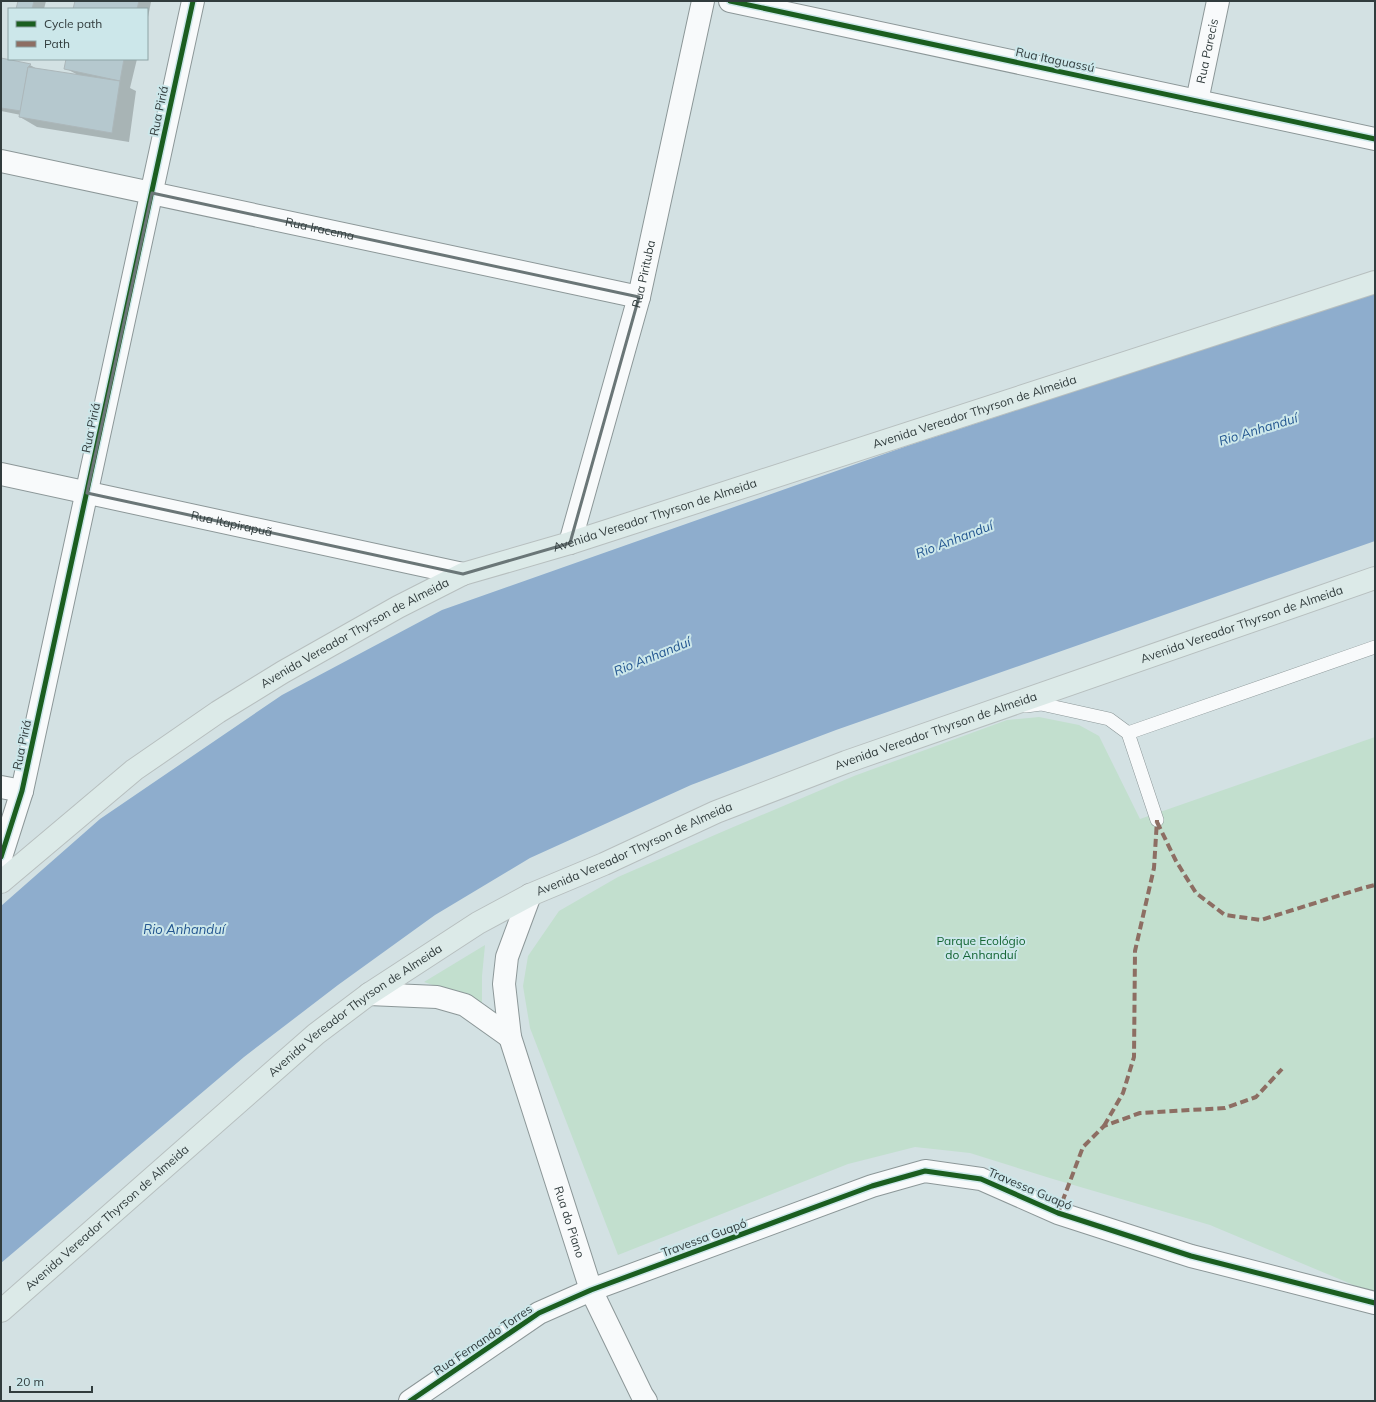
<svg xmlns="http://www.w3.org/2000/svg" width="1376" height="1402" viewBox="0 0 1376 1402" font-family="Mulish,sans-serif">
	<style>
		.green { fill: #c2dfce }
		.water { fill: #8eadcd }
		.shadow { fill: #0003 }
		.building { fill: #b5c8ce; stroke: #acb7ba }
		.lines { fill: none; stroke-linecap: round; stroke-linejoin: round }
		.service-casing { stroke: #8c9798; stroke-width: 14 }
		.minor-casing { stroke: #8c9798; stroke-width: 24 }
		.tertiary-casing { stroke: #8c9798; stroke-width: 24 }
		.primary-casing { stroke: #b7bfbf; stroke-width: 24 }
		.service { stroke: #f8fafb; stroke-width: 13 }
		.minor { stroke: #f8fafb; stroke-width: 22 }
		.tertiary { stroke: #f8fafb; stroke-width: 22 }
		.primary { stroke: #dceae8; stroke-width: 22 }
		.quiet { stroke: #8d6e63; stroke-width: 4; stroke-dasharray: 8 4; stroke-linecap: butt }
		.cycleway-casing { stroke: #cce7ea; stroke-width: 8 }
		.cycleway { stroke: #1b5e20; stroke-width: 5 }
		.marked { fill: none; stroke: #6a7677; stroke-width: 3; stroke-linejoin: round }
		.labels { text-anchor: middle; stroke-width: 4; stroke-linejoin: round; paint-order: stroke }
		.street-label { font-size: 12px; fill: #313c3d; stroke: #cce7ea }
		.park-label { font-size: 12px; fill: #146533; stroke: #cce7ea }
		.water-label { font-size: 13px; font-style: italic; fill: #235690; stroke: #cce7ea }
	</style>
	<rect width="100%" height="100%" fill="#d3e1e3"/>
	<g class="green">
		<polygon points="1039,717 1079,725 1099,736 1140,819 1375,737 1375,1294 1210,1225 1053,1179 970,1153 915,1147 848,1164 618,1255 530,1028 523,986 528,956 559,911 618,877 724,831 854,776 1007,720"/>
		<path d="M485,945L482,976V1006C463,996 444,988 424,982Z"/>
	</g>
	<polygon class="water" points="1375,293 1375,541 836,730 691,785 530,858 435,915 338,985 244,1057 1,1263 1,906 100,819 282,695 442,610 907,446"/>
	<g class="shadow">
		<polygon points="19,1 46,1 44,9 17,9"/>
		<polygon points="76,1 149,1 151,2 147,22 147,9 74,9"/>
		<polygon points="1,59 30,65 39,70 78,75 65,68 67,59 137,59 130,88 136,91 129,142 37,127 20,117 21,115 1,111"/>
	</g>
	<g class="building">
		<polygon points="18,1 34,1 32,9 16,9"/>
		<polygon points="75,1 139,1 137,9 73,9"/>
		<polygon points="1,58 31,64 28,67 21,111 1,108"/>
		<polygon points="66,59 124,59 120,81 64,69"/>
		<polygon points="28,67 120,81 112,133 19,117"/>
	</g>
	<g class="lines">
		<defs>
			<g id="service">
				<polyline points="1026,706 1041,704 1109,719 1128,733 1157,820"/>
				<polyline points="1128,733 1375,647"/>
			</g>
			<g id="minor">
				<polyline points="730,1 1375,139"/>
				<path id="s1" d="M1197,101L1218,1"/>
				<path id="s2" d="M1,161L639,297"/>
				<path id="s3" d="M1,474L463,574"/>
				<path id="s4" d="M570,543L639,297L703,1"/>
				<polyline points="1,787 22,791"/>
				<polyline points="1,857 22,791 193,1"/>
				<polyline points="410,1401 539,1313 591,1290 872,1186 925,1171 981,1179 1058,1213 1191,1256 1375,1303"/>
			</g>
			<g id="tertiary">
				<path id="s5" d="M530,895L507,957L504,984L510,1037L591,1290L642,1395L646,1401"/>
				<polyline points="369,994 437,997 465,1005 510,1037"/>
			</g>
			<g id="primary">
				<path id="s6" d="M1,882L134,770L218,712L283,672L398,607L463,574L570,543L1375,282"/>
				<path id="s7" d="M1,1311L316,1034L369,994L478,923L530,895L604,864L716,812L846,762L1375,578"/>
			</g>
		</defs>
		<use href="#service" class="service-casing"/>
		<use href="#minor" class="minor-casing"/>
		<use href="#tertiary" class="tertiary-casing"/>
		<use href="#primary" class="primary-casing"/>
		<use href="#service" class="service"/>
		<use href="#minor" class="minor"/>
		<use href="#tertiary" class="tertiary"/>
		<use href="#primary" class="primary"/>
		<g class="quiet">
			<polyline points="1157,822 1176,861 1196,893 1225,915 1261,920 1363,888 1375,885"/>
			<polyline points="1104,1126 1123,1093 1134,1057 1135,951 1154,868 1157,820"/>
			<polyline points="1058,1213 1083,1147 1104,1126 1140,1113 1225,1108 1256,1097 1282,1069"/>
		</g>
		<defs>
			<g id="cycleway">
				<polyline points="730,1 1375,139"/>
				<polyline points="1,857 22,791 193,1"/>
				<polyline points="410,1401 539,1313 591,1290 872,1186 925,1171 981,1179 1058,1213 1191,1256 1375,1303"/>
			</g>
		</defs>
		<use href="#cycleway" class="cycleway-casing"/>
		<use href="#cycleway" class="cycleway"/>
	</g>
	<path class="marked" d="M152,193L639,297L570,543L463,574L87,493Z"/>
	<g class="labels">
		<g class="street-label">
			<text dy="4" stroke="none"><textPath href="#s1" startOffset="51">Rua Parecis</textPath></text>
			<text transform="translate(1055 60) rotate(12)" y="4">Rua Itaguassú</text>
			<text transform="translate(159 111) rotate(-78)" y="4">Rua Piriá</text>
			<text dy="4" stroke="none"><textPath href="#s2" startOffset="326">Rua Iracema</textPath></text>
			<text dy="4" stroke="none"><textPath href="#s4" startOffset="279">Rua Pirituba</textPath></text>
			<text dy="4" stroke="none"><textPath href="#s6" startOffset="1094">Avenida Vereador Thyrson de Almeida</textPath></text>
			<text transform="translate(91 428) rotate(-78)" y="4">Rua Piriá</text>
			<text dy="4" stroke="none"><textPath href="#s6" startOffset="758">Avenida Vereador Thyrson de Almeida</textPath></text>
			<text dy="4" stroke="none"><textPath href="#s3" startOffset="236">Rua Itapirapuã</textPath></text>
			<text dy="4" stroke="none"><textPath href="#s7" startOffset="1437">Avenida Vereador Thyrson de Almeida</textPath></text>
			<text dy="4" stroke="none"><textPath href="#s6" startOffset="434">Avenida Vereador Thyrson de Almeida</textPath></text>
			<text dy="4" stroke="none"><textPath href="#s7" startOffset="1113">Avenida Vereador Thyrson de Almeida</textPath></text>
			<text transform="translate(22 745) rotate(-78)" y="4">Rua Piriá</text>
			<text dy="4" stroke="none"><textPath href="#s7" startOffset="789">Avenida Vereador Thyrson de Almeida</textPath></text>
			<text dy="4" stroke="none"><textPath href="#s7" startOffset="465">Avenida Vereador Thyrson de Almeida</textPath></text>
			<text transform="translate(1030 1189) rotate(23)" y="4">Travessa Guapó</text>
			<text dy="4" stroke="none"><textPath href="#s7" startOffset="141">Avenida Vereador Thyrson de Almeida</textPath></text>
			<text dy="4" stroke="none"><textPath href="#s5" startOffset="341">Rua do Piano</textPath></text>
			<text transform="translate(704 1238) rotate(-20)" y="4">Travessa Guapó</text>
			<text transform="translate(483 1340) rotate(-34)" y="4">Rua Fernando Torres</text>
		</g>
		<g class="park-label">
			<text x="981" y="945">Parque Ecológio<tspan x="981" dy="14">do Anhanduí</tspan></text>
		</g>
		<g class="water-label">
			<text transform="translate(1258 429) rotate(-17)" y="5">Rio Anhanduí</text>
			<text transform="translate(954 539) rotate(-21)" y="5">Rio Anhanduí</text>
			<text transform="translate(652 656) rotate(-22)" y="5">Rio Anhanduí</text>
			<text x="184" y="934">Rio Anhanduí</text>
		</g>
	</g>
	<rect width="1376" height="1402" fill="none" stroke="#313c3d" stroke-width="4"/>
	<rect x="8" y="8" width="140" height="52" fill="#cce7ea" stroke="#8ea3a5"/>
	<rect x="16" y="21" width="20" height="6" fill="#1b5e20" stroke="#8ea3a5"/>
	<text x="44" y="28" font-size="12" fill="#313c3d">Cycle path</text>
	<rect x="16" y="41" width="20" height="6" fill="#8d6e63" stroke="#8ea3a5"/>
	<text x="44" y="48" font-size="12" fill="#313c3d">Path</text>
	<path d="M10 1386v6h82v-6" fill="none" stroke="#313c3d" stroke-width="2"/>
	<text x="16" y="1386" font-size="12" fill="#313c3d" stroke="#cce7ea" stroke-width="3" paint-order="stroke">20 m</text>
</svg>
